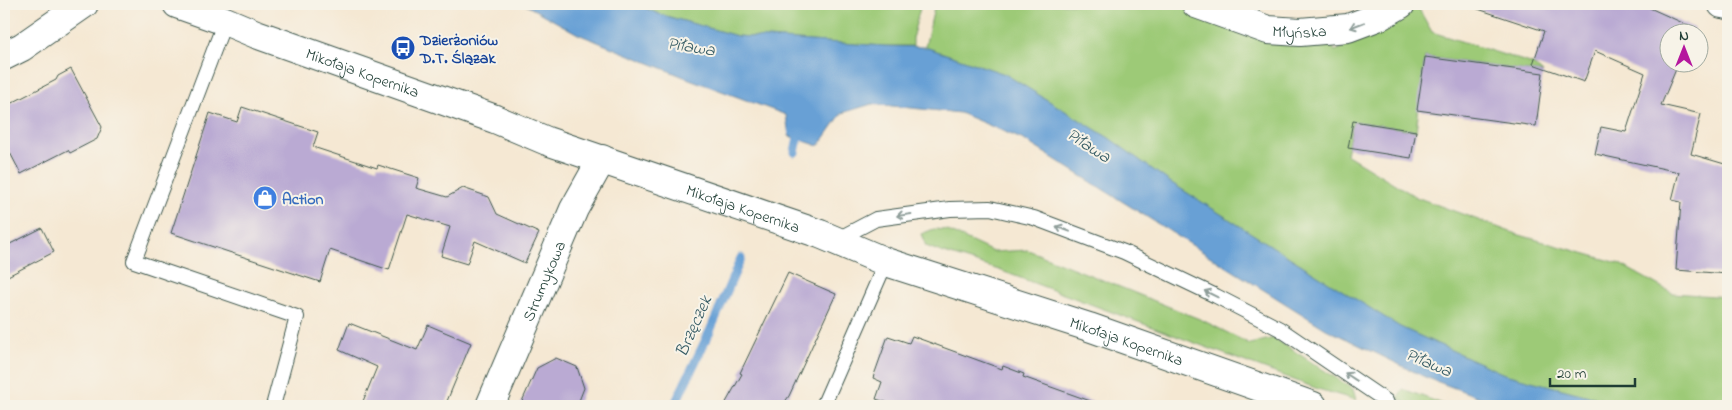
<svg xmlns="http://www.w3.org/2000/svg" width="1732" height="410" viewBox="0 0 1732 410" font-family="'Indie Flower',sans-serif">
	<style>
		.green { fill: #9dca77; stroke: #5e8456 }
		.water { fill: #67a0d5; stroke: #436e84 }
		.lines { fill: none; stroke-linecap: round; stroke-linejoin: round }
		.stream { stroke: #67a0d5; stroke-width: 9 }
		.building { fill: #baaad3 }
		.service-casing { stroke: #3f574c; stroke-width: 16 }
		.minor-casing { stroke: #3f574c; stroke-width: 30 }
		.service { stroke: #fff; stroke-width: 14 }
		.minor { stroke: #fff; stroke-width: 28 }
		.oneway { stroke: #8f9e9a }
		.labels { text-anchor: middle; stroke-width: 4; stroke-linejoin: round; paint-order: stroke }
		.street-label { font-size: 16px; fill: #1f3d34; stroke: #f7f3e8 }
		.transit-label { font-size: 16px; font-weight: bold; fill: #164399; stroke: #f7f3e8; text-anchor: start }
		.shop-label { font-size: 16px; font-weight: bold; fill: #366cbe; stroke: #f7f3e8; text-anchor: start }
		.water-label { font-size: 18px; font-style: italic; fill: #355b64; stroke: #f7f3e8 }
	</style>
	<rect width="100%" height="100%" fill="#f7f3e8"/>
	<filter id="ink" filterUnits="userSpaceOnUse"><feTurbulence type="fractalNoise" baseFrequency=".02" numOctaves="2"/><feDisplacementMap in="SourceGraphic" scale="10" xChannelSelector="R" yChannelSelector="G"/><feConvolveMatrix kernelMatrix="1 2 1 2 8 2 1 2 1" color-interpolation-filters="sRGB"/></filter>
	<filter id="wash" filterUnits="userSpaceOnUse"><feTurbulence type="fractalNoise" baseFrequency=".0096" numOctaves="4" result="noise"/><feDisplacementMap in="SourceGraphic" scale="20" xChannelSelector="R" yChannelSelector="G"/><feGaussianBlur stdDeviation="1.12" result="paint"/><feColorMatrix in="noise" values="0 0 0 0 0 0 0 0 0 0 0 0 0 0 0 0 0 1.4 0 .05"/><feComposite in="paint" operator="in"/></filter>
	<g filter="url(#wash)">
		<rect width="100%" height="100%" fill="#f5e8d3"/>
		<g class="green">
			<polygon points="636,4 921,4 913,35 913,46 885,46 737,36 659,14"/>
			<polygon points="935,4 1181,4 1208,18 1328,40 1335,51 1405,19 1408,5 1416,4 1432,32 1533,64 1543,73 1425,57 1416,131 1353,121 1346,154 1416,197 1516,234 1618,263 1672,293 1728,297 1728,406 1627,406 1504,374 1400,327 1170,182 1109,138 1005,74 925,47"/>
			<polygon points="934,229 946,230 993,252 1028,250 1202,320 1250,344 1274,338 1353,389 1356,400 1318,389 999,270 941,252 926,246 921,234"/>
			<polygon points="1403,389 1448,406 1411,406 1398,399"/>
		</g>
		<polygon class="water" points="524,4 636,4 659,14 737,36 885,46 925,47 1005,74 1109,138 1170,182 1400,327 1504,374 1627,406 1503,406 1425,377 1326,329 1024,140 960,113 872,104 842,113 819,146 789,136 786,115 684,77 578,34"/>
		<g class="lines">
			<g class="stream">
				<polyline points="795,152 800,128"/>
				<polyline points="674,406 710,331 741,258"/>
			</g>
		</g>
		<g id="blocks">
			<g class="building">
				<polygon points="1476,4 1641,4 1694,28 1692,32 1670,32 1670,62 1679,62 1661,105 1701,114 1691,154 1728,165 1728,274 1676,270 1681,202 1672,200 1679,172 1595,154 1601,127 1626,132 1645,73 1595,51 1584,82 1533,64 1544,31 1475,8"/>
				<polygon points="1425,57 1543,73 1536,126 1417,110"/>
				<polygon points="71,69 102,127 97,139 70,153 68,150 21,174 4,141 4,107 56,80 58,76"/>
				<polygon points="242,107 318,132 313,147 377,168 378,165 419,178 416,188 447,197 463,188 489,197 497,214 539,233 525,263 475,241 467,264 441,256 450,227 407,214 389,270 330,250 320,282 171,233 210,113 237,122"/>
				<polygon points="1353,121 1416,131 1411,158 1348,148"/>
				<polygon points="42,228 54,252 4,278 4,247"/>
				<polygon points="788,273 836,294 789,396 782,406 724,406 742,374 740,373"/>
				<polygon points="349,323 417,350 428,325 471,343 445,406 361,406 377,367 339,350"/>
				<polygon points="888,336 909,343 912,336 1002,369 1003,366 1024,374 1023,377 1096,403 1096,406 898,406 876,399 882,382 873,378"/>
				<polygon points="556,358 577,367 584,388 577,406 520,406 537,368"/>
			</g>
		</g>
	</g>
	<g filter="url(#ink)">
		<use href="#blocks" fill-opacity="0" stroke="#3f574c" stroke-width="1"/>
		<g class="lines">
			<defs>
				<g id="service">
					<polyline points="225,21 134,261 297,317 273,406"/>
					<polyline points="836,240 876,219 950,209 990,208 1034,218 1124,252 1216,296 1280,329 1386,401 1388,406"/>
					<polyline points="823,406 886,262"/>
				</g>
				<g id="minor">
					<path id="s1" d="M177,4L225,21L256,34L495,119L547,141L820,234L886,262L1089,327L1313,406"/>
					<path id="s2" d="M1196,4L1268,30L1300,32L1348,28L1380,16L1401,4"/>
					<polyline points="1722,4 1728,5"/>
					<polyline points="4,56 22,47 84,4"/>
					<path id="s3" d="M490,406L574,209L602,159"/>
				</g>
			</defs>
			<use href="#service" class="service-casing"/>
			<use href="#minor" class="minor-casing"/>
			<use href="#service" class="service"/>
			<use href="#minor" class="minor"/>
		</g>
		<defs><path id="oneway-shaft" d="M-6 0H5M1.5-3L5.5 0L1.5 3" fill="none" stroke-width="1.6" stroke-linecap="round" stroke-linejoin="round" transform="scale(1.25)"/></defs>
		<g class="oneway">
			<use href="#oneway-shaft" transform="translate(1357 25) rotate(159)"/>
			<use href="#oneway-shaft" transform="translate(904 215) rotate(172)"/>
			<use href="#oneway-shaft" transform="translate(1063 229) rotate(-159)"/>
			<use href="#oneway-shaft" transform="translate(1211 294) rotate(-154)"/>
			<use href="#oneway-shaft" transform="translate(1351 377) rotate(-146)"/>
		</g>
	</g>
	<defs>
		<symbol id="bus-disc" viewBox="-11 -11 22 22"><circle r="9.5" fill="#1a4fb4" stroke="#f7f3e8"/><path d="M-5-6H5V4H4V6H2V4H-2V6H-4V4H-5ZM-3.5-4V0h7V-4ZM-3.5 1.2v1.5H-2V1.2ZM2 1.2v1.5H3.5V1.2Z" fill="#fff"/></symbol>
		<symbol id="shop-disc" viewBox="-11 -11 22 22"><circle r="9.5" fill="#3f7fe0" stroke="#f7f3e8"/><path d="M-5-2.5h2.3a2.7 3.5 0 0 1 5.4 0H5L5.5 6h-11ZM-1.5-2.5h3a1.5 2.3 0 0 0-3 0Z" fill="#fff"/></symbol>
	</defs>
	<g fill-rule="evenodd">
		<use href="#bus-disc" x="389" y="34" width="28" height="28"/>
		<use href="#shop-disc" x="251" y="184" width="28" height="28"/>
	</g>
	<g class="labels">
		<g class="street-label">
			<text dy="6" stroke="none"><textPath href="#s2" startOffset="108">Młyńska</textPath></text>
			<text dy="6" stroke="none"><textPath href="#s1" startOffset="198">Mikołaja Kopernika</textPath></text>
			<text dy="6" stroke="none"><textPath href="#s1" startOffset="602">Mikołaja Kopernika</textPath></text>
			<text dy="6" stroke="none"><textPath href="#s3" startOffset="136">Strumykowa</textPath></text>
			<text dy="6" stroke="none"><textPath href="#s1" startOffset="1008">Mikołaja Kopernika</textPath></text>
		</g>
		<g class="transit-label">
			<text x="420" y="45">Dzierżoniów<tspan x="420" dy="18">D.T. Ślązak</tspan></text>
		</g>
		<g class="shop-label">
			<text x="282" y="204">Action</text>
		</g>
		<g class="water-label">
			<text transform="translate(691 46) rotate(9)" y="6">Piława</text>
			<text transform="translate(1089 145) rotate(33)" y="6">Piława</text>
			<text transform="translate(693 326) rotate(-66)" y="6">Brzęczek</text>
			<text transform="translate(1429 362) rotate(23)" y="6">Piława</text>
		</g>
	</g>
	<rect width="1732" height="410" fill="none" stroke="#f7f3e8" stroke-width="20"/>
	<g transform="translate(1684 48)"><circle r="24" fill="#f7f3e8" stroke="#a1aaa0"/>
	<path d="M0-4L9 19L0 12L-9 19Z" fill="#b5179e"/>
	<text y="-8" font-size="14" font-weight="bold" text-anchor="middle" fill="#1f3d34">N</text>
	</g>
	<path d="M1550 378v8h85v-8" fill="none" stroke="#1f3d34" stroke-width="2.5"/>
	<text x="1557" y="378" font-size="15" fill="#1f3d34" stroke="#f7f3e8" stroke-width="4" paint-order="stroke">20 m</text>
</svg>
